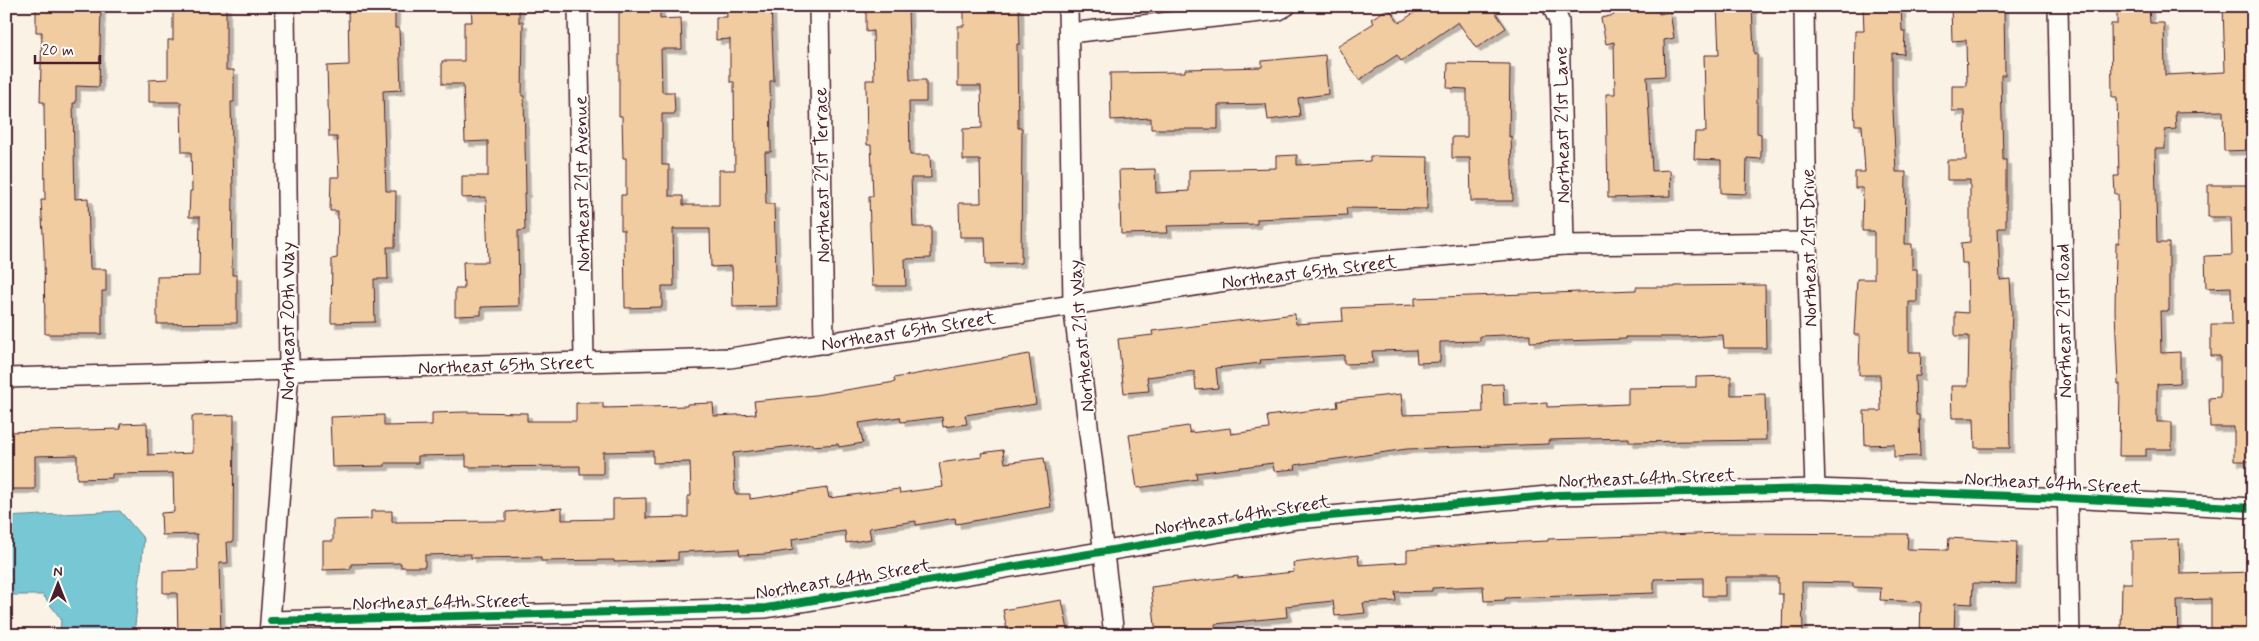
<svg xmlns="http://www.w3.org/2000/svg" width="2259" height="641" viewBox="0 0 2259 641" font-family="Mynerve,sans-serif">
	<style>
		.water { fill: #78c7d5; stroke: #668491 }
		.building { fill: #f1cca1; stroke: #4a1f2b; filter: url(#shadow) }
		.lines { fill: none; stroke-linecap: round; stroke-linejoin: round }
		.street-casing { stroke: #4a1f2b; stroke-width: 22 }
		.street { stroke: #fdfcf7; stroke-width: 19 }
		.cycleway-casing { stroke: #fdfcf7; stroke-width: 11 }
		.cycleway { stroke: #00873e; stroke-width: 8 }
		.labels { text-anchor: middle; stroke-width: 4; stroke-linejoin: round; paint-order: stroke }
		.street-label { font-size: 19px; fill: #4a1f2b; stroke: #fdfcf7 }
	</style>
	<defs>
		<filter id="shadow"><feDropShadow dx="4.5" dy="4.5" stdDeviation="0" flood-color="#0004"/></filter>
	</defs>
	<rect width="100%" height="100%" fill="#fbf2e6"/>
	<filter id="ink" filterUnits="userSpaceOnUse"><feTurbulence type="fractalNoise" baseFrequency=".02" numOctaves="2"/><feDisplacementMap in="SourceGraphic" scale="10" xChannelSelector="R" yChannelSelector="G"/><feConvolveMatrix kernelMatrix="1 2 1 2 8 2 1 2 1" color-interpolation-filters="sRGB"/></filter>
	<g filter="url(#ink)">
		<polygon class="water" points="120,511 144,539 134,635 60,635 61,619 43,595 6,595 6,517"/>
		<g class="building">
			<polygon points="36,6 101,6 99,87 76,86 76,103 73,103 75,199 88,198 90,269 106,269 106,291 102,291 102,334 45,334 44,251 41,200 45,200 44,102 40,102 42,32 36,32"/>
			<polygon points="173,6 226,6 226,70 234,70 234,102 231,102 233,191 232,275 237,275 237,323 157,324 157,277 199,276 200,217 189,217 190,191 192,191 191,152 182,152 181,102 149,102 149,80 168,79 168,40 173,40"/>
			<polygon points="348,6 395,6 395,28 399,28 401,90 383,91 386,191 396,191 395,247 387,247 388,279 374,279 375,322 331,323 332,259 337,258 338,211 330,211 331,177 339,177 337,137 329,137 327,66 349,65"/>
			<polygon points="471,6 519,6 519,22 523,22 522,96 524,96 526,193 524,193 525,230 518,231 519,306 481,307 481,315 455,316 455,289 464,289 463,262 488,262 486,197 462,198 462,176 488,176 488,141 465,142 463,84 442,84 442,61 464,61 464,22 472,22"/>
			<polygon points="619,6 660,6 660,19 681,18 682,49 661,49 662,92 674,92 675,114 662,114 662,165 669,165 669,196 683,196 683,205 719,205 719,170 735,170 734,82 730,82 730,39 716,40 716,17 727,17 726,6 771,6 774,81 770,81 771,152 765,152 766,204 774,204 777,306 733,307 732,266 711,267 710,229 673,229 674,286 662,286 662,307 625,308 624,230 621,230 621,195 626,195 626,158 623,158 622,116 619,116"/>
			<polygon points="964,6 1019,6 1020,44 1017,44 1018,128 1022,128 1021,263 986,264 985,237 960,237 959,203 981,203 980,160 963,160 963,129 982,128 981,86 958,86 958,26 964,26"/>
			<polygon points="1424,6 1491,6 1506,28 1476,48 1458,22 1401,61 1397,55 1359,80 1337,46 1374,23 1371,19 1389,8 1399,23"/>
			<polygon points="1613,6 1657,6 1659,14 1670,12 1674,38 1664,40 1665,76 1647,77 1652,171 1670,170 1671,196 1608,198 1606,94 1615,94 1614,42 1606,44 1601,18 1614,15"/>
			<polygon points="1717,6 1752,6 1754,54 1757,54 1757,133 1761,134 1761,159 1747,158 1746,194 1721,193 1721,160 1694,159 1695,132 1706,132 1704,55 1719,55"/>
			<polygon points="1863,6 1901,6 1902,31 1905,31 1904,54 1892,53 1892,90 1896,172 1906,172 1905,244 1912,244 1912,269 1917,269 1917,302 1909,302 1909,352 1921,352 1920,376 1915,376 1916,415 1919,415 1920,456 1894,457 1894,444 1865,445 1864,411 1881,411 1880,375 1859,375 1860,335 1854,335 1857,279 1874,279 1874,231 1862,231 1863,188 1855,188 1855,172 1865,172 1862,125 1855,125 1854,101 1855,31 1864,31"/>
			<polygon points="1951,6 2004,6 2005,75 2001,75 2003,160 2006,160 2006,228 1998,228 2000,280 2010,279 2012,314 2009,378 2010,448 1975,448 1974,418 1952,418 1951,386 1968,386 1969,336 1955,336 1955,312 1968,313 1967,263 1962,263 1961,243 1970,242 1970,180 1947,180 1947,160 1966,160 1965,111 1952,111 1952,86 1967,86 1966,40 1952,41"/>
			<polygon points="2117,6 2149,6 2150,23 2164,23 2165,75 2225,72 2223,6 2253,6 2253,150 2224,151 2223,111 2175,112 2176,129 2165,130 2165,149 2155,149 2157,243 2169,243 2169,311 2160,311 2161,353 2180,352 2180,383 2157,384 2157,422 2172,422 2172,449 2146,449 2146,456 2119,456 2120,384 2118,384 2115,311 2116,243 2119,243 2118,194 2115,194 2114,176 2119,176 2117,97 2112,97 2111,24 2117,24"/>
			<polygon points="908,8 910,80 926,80 926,102 909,102 910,155 930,155 931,178 911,178 913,227 931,227 931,258 905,259 906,286 872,286 869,196 873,196 871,145 867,145 866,80 874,80 873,31 866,32 866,9"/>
			<polygon points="1325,55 1328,94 1298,98 1300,116 1268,120 1266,104 1218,105 1218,129 1151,129 1151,118 1111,120 1110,73 1185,72 1185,69 1262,67 1262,61"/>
			<polygon points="1448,63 1510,64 1509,137 1511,136 1513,201 1471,201 1470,158 1452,158 1452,137 1467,137 1467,89 1447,88"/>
			<polygon points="1297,155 1297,165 1370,161 1370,156 1428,157 1427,209 1346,208 1347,215 1257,219 1257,224 1167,226 1168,233 1121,234 1119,170 1155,169 1156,193 1189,191 1189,170 1276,168 1276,156"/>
			<polygon points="2208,185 2253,185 2253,461 2234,461 2234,427 2210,427 2209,398 2220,397 2220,356 2211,356 2211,324 2232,324 2231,287 2206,288 2205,256 2232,255 2231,217 2208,217"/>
			<polygon points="1765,285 1766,348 1724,348 1723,335 1686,337 1626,337 1626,339 1530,342 1530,334 1480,336 1480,341 1440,342 1440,362 1417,363 1416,350 1372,351 1373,363 1344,364 1344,355 1260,360 1261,363 1216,368 1218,388 1196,390 1194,371 1147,377 1149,391 1124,393 1118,339 1153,335 1152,331 1295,314 1296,324 1343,321 1342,308 1415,305 1415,298 1636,290 1636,287 1675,287 1675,286"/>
			<polygon points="1029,354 1036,404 965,415 967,424 943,427 942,417 901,422 900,417 859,423 863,443 839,447 838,444 812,446 812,444 733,453 735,494 750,494 750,499 827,488 829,498 899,489 900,493 943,487 939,463 982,457 981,453 1003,450 1005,463 1044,458 1051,507 956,524 955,518 916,525 916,521 869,528 871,539 846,543 845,531 792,539 793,550 766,554 740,555 739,549 678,552 678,560 614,562 614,560 541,561 541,557 471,558 471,554 425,555 425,567 401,567 401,563 351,564 351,569 323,570 323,541 333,541 333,520 371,519 371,511 392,511 392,522 506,521 506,512 562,508 562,520 613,519 613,499 646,498 646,518 688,517 688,496 691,496 690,462 653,463 653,451 603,452 603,474 580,474 580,466 466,467 466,455 418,456 418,463 385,463 385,466 332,467 330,417 384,415 384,426 432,425 432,413 465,412 527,413 527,421 576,421 576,403 603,403 603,408 687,406 687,404 713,403 714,416 756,414 754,401 815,395 895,382 894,378"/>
			<polygon points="1731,376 1731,395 1765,394 1766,440 1629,442 1629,438 1549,440 1549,444 1407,449 1295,465 1296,469 1274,471 1273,463 1196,473 1197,479 1137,488 1129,435 1188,426 1190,433 1230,428 1231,434 1269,429 1267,416 1338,407 1337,401 1401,394 1403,415 1483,412 1482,385 1503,384 1504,405 1547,403 1547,407 1628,404 1628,388 1696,387 1696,377"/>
			<polygon points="234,415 233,542 227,542 228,563 219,563 221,634 178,635 177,593 163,593 163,571 198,570 197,534 162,535 161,513 174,512 173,473 112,474 112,478 77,479 77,455 35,456 35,489 6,489 6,432 121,429 120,424 147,423 148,455 192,453 192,416"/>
			<polygon points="1724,533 1908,534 1907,549 1948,550 1949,538 2017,542 2016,584 1973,583 1972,604 1955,603 1954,635 1920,635 1921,602 1880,600 1881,588 1853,587 1853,583 1802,582 1803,635 1782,635 1783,594 1778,594 1778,577 1725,577 1725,596 1703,596 1703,578 1654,579 1654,593 1505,598 1505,600 1484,601 1483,586 1432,588 1432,591 1395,592 1396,601 1363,603 1365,613 1335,616 1333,601 1286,606 1287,617 1215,624 1216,632 1156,635 1151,587 1238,576 1238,578 1294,572 1293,563 1358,555 1359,565 1407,562 1407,550 1481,544 1548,541 1548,539"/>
			<polygon points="2179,539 2180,574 2253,572 2253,635 2211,635 2211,599 2177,600 2178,635 2132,635 2132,631 2121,632 2122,583 2132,583 2132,541"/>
			<polygon points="1062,600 1069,635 1008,635 1003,610"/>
		</g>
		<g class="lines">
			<defs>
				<g id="street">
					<polyline points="578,6 584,361"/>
					<polyline points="819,6 824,344"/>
					<polyline points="1068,6 1073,304 1114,635"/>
					<polyline points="1552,6 1559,21 1564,245"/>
					<polyline points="1804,6 1807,242 1815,489"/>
					<polyline points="2058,6 2070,635"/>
					<polyline points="1069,33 1279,10 1286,6"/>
					<polyline points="6,378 730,358 1316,267 1564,245 1807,242"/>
					<polyline points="271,621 766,608 1297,519 1558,495 1815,489 2066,498 2253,508"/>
					<polyline points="269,635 289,371 285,6"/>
				</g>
			</defs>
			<use href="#street" class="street-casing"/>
			<use href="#street" class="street"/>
			<defs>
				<polyline id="cycleway" points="271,621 766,608 1297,519 1558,495 1815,489 2066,498 2253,508"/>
			</defs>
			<use href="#cycleway" class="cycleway-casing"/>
			<use href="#cycleway" class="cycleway"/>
		</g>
	</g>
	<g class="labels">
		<g class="street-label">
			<text transform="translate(1561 125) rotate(-91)" y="7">Northeast 21st Lane</text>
			<text transform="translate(821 175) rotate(-91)" y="7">Northeast 21st Terrace</text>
			<text transform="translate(581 184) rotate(-91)" y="7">Northeast 21st Avenue</text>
			<text transform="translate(1808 248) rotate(-91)" y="7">Northeast 21st Drive</text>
			<text transform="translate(1309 271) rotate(-7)" y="7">Northeast 65th Street</text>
			<text transform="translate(287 321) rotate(-90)" y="7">Northeast 20th Way</text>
			<text transform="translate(2063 321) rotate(-91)" y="7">Northeast 21st Road</text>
			<text transform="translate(908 330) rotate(-9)" y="7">Northeast 65th Street</text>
			<text transform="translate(1080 336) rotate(-95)" y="7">Northeast 21st Way</text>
			<text transform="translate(506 364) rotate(-2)" y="7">Northeast 65th Street</text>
			<text transform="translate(1647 477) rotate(-2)" y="7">Northeast 64th Street</text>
			<text transform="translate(2053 482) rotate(3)" y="7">Northeast 64th Street</text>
			<text transform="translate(1242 514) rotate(-9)" y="7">Northeast 64th Street</text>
			<text transform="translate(843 578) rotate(-9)" y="7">Northeast 64th Street</text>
			<text transform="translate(441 601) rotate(-1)" y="7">Northeast 64th Street</text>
		</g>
	</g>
	<rect width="2259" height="641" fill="none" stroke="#fdfcf7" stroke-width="25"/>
	<rect x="12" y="12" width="2234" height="616" fill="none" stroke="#4a1f2b" stroke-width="2" filter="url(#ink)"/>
	<g transform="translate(58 584)" stroke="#fdfcf7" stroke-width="4" paint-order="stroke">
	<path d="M0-4L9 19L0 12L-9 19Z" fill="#4a1f2b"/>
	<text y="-8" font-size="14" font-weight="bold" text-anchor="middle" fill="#4a1f2b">N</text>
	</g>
	<path d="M35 55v8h65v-8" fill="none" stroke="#4a1f2b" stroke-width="2.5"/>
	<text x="42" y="55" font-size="15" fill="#4a1f2b" stroke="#fdfcf7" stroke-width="4" paint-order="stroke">20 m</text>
</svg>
